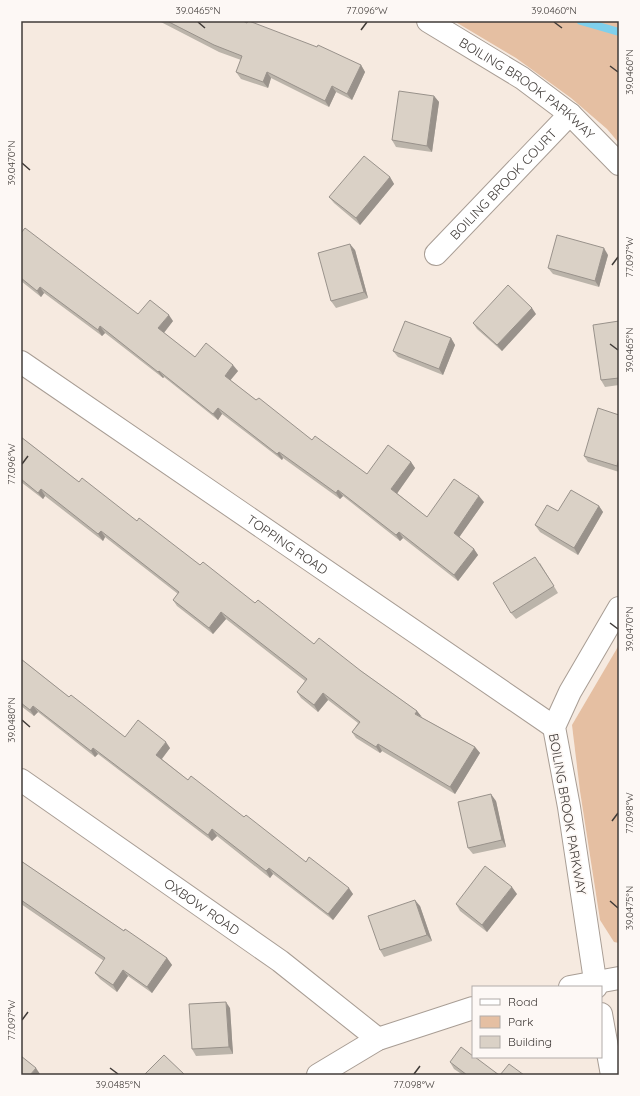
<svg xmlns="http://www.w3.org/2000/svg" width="640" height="1096" viewBox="0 0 640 1096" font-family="Quicksand,sans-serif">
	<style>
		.green { fill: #e5bfa2 }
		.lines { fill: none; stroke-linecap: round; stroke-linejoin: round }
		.stream { stroke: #7fd0ec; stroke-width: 8 }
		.minor-casing { stroke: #a89d94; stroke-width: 24 }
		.tertiary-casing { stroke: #a89d94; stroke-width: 24 }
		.minor { stroke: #fff; stroke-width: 22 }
		.tertiary { stroke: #fff; stroke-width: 22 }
		.wall { fill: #bbb4aa }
		.shaded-wall { fill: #99928b }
		.building { fill: #dad1c6; stroke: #99928b }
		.ticks { fill: none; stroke: #403b38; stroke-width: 1.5 }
		.labels { text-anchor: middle; stroke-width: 3.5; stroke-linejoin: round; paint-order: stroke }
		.street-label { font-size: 13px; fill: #403b38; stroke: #fdf8f5 }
		.neatline { fill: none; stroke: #403b38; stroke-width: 1.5 }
		.ticks-label { font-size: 10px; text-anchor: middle; fill: #403b38 }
	</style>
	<rect width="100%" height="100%" fill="#f6eae0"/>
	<g class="green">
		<polygon points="454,21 619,21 619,143 607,129 571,98 516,58"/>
		<polygon points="619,645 619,943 614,942 600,920 580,791 572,725"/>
	</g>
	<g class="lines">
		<polyline class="stream" points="581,21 619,32"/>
		<defs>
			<g id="minor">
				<path id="s1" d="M428,21L522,78L570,114L619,164"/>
				<path id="s2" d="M436,254L570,114"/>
				<path id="s3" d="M21,362L554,727"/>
				<path id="s4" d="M21,780L280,961L378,1039"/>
			</g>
			<g id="tertiary">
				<polyline points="570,987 619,978"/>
				<polyline points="596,987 569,807 554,727 570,692 619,608"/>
				<polyline points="601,1014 612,1075"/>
				<polyline points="318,1075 378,1039 473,1008"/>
			</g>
		</defs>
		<use href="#minor" class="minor-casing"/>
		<use href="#tertiary" class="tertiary-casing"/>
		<use href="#minor" class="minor"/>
		<use href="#tertiary" class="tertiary"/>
	</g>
	<g class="wall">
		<polygon points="159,21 243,21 247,23 361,65 365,72 352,100 336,92 329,107 271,78 268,88 241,79 236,72 241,60 219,52"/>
		<polygon points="434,96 439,102 432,152 396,147 392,140"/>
		<polygon points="390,177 394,184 360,225 334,203 329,197"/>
		<polygon points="21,233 138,314 173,321 164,333 195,357 238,371 230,380 256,400 312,440 367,474 411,462 415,468 397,493 427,517 484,502 459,537 474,549 478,555 458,581 403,538 400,541 343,496 340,499 283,458 282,460 222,414 218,420 164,377 163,378 105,333 102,336 44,293 41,297 21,281"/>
		<polygon points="355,250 368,298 336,308 331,301"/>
		<polygon points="608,255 599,287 553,274 548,268"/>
		<polygon points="536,314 502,351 477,329 473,323"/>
		<polygon points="619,321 619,385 605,387 601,380"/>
		<polygon points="451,338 455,345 443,375 398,357 393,351"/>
		<polygon points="619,415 619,472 588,462 584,456"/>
		<polygon points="21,437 79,482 137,521 200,565 314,644 361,671 417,711 421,717 475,747 480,753 455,794 382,751 380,753 356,738 352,732 358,723 328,700 318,712 301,698 297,692 305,681 226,619 213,634 177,606 173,600 178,594 105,537 103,541 45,496 43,499 21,482"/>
		<polygon points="599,506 603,512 578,555 540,532 535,525 558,511"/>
		<polygon points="540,563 558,593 516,619 511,613"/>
		<polygon points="21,659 69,697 125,737 170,748 162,759 188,780 244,817 306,862 353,894 333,920 273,874 270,878 217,836 212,841 98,754 95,757 38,712 34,716 21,706"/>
		<polygon points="496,801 506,847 473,854 468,848"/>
		<polygon points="21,861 124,931 167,958 172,965 152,993 128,976 117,992 100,979 95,973 104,961 21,904"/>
		<polygon points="517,894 487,932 460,911 456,904"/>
		<polygon points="420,906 432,941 384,957 380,950"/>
		<polygon points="230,1008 233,1054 196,1056 192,1049"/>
		<polygon points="450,1062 499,1075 463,1075 454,1069"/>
	</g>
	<g class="shaded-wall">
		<polygon points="361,65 365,72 352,100 347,94"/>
		<polygon points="267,72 271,78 268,88 263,82"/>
		<polygon points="332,86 336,92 329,107 325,101"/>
		<polygon points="434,96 439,102 432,152 427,146"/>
		<polygon points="390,177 394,184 360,225 356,218"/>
		<polygon points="350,244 355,250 368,298 364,292"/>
		<polygon points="604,248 608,255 599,287 595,281"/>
		<polygon points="40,287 44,293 41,297 37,291"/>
		<polygon points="532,308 536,314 502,351 497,345"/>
		<polygon points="169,315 173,321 162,335 158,328"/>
		<polygon points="100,326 105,333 102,336 98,330"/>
		<polygon points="451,338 455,345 443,375 439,369"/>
		<polygon points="233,365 238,371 229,382 225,376"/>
		<polygon points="159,371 164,377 163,378 158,372"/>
		<polygon points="218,408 222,414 218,420 213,414"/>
		<polygon points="279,452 283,458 282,460 277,454"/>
		<polygon points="619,458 619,469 617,466"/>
		<polygon points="411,462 415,468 396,495 391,489"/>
		<polygon points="41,489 45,496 43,499 38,493"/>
		<polygon points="338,490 343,496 340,499 336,493"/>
		<polygon points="479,496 484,502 458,539 454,533"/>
		<polygon points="599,506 603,512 578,555 574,548"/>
		<polygon points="101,531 105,537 103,541 98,534"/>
		<polygon points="399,532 403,538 400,541 396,535"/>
		<polygon points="474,549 478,555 458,581 454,575"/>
		<polygon points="221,612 226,619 213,634 209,628"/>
		<polygon points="323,693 328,700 318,712 314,705"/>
		<polygon points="33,706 38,712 34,716 30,710"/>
		<polygon points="417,711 422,717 415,714"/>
		<polygon points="166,742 170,748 160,761 156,755"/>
		<polygon points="378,744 382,751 380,753 376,747"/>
		<polygon points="475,747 480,753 455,794 450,787"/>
		<polygon points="93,748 98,754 95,757 91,751"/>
		<polygon points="491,794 496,801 506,847 502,840"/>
		<polygon points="212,829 217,836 212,841 208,835"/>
		<polygon points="269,868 273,874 270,878 266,871"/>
		<polygon points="512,887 517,894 487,932 482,925"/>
		<polygon points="349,888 353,894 333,920 328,914"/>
		<polygon points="415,900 420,906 432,941 427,935"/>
		<polygon points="167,958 172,965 152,993 147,987"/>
		<polygon points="123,970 128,976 117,992 113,985"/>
		<polygon points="226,1002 230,1008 233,1054 229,1047"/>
		<polygon points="36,1068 40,1074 40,1075 30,1075"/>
	</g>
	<g class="building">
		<polygon points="167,21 243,21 247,23 248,21 249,21 317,47 318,45 361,65 347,94 332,86 325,101 267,72 263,82 236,72 242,56 214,45"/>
		<polygon points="399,91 434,96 427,146 392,140"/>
		<polygon points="364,156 390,177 356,218 329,197"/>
		<polygon points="25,228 138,314 150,300 169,315 158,328 195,357 206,343 233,365 225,376 256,400 259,398 312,440 315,436 367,474 388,445 411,462 391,489 427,517 454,479 479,496 454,533 474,549 454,575 399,532 396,535 338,490 336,493 279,452 277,454 218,408 213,414 159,371 158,372 100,326 98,330 40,287 37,291 21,278 21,233"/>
		<polygon points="557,235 604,248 595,281 548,268"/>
		<polygon points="350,244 364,292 331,301 318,253"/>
		<polygon points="508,285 532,308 497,345 473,323"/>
		<polygon points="405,321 451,338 439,369 393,351"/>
		<polygon points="619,321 619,378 601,380 593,325"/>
		<polygon points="598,408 619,415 619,458 617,466 584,456"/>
		<polygon points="21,437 79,482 82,478 137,521 139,518 200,565 203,562 255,603 258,600 314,644 319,638 361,671 417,711 415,714 475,747 450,787 378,744 376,747 352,732 360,722 323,693 314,705 297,692 307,679 221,612 209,628 173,600 179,592 101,531 98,534 41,489 38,493 21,479"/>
		<polygon points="571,490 599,506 574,548 535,525 547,505 558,511"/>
		<polygon points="535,557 554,586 511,613 493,583"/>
		<polygon points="21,659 69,697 71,695 125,737 138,720 166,742 156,755 188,780 191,776 244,817 246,815 306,862 309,857 349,888 328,914 269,868 266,871 212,829 208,835 93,748 91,751 33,706 30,710 21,703"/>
		<polygon points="491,794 502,840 468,848 458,802"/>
		<polygon points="21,861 124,931 125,929 167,958 147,987 123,970 113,985 95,973 105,958 21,900"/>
		<polygon points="485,866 512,887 482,925 456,904"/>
		<polygon points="415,900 427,935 380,950 368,916"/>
		<polygon points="226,1002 229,1047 192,1049 189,1004"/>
		<polygon points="461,1047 473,1056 473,1057 475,1057 499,1075 467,1075 450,1062"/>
		<polygon points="164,1055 185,1075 144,1075"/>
		<polygon points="21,1056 36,1068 30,1075 21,1075"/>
		<polygon points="509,1064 524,1075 500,1075"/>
	</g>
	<path class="ticks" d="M198,22L205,28M554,22L562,28M361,30L367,22M610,66L618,72M22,163L30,170M612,265L618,257M610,344L618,350M22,464L28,456M610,623L618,629M22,720L30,727M612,821L618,813M610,901L618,908M22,1020L28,1012M110,1068L118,1074M414,1074L420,1066"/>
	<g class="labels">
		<g class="street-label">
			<text dy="5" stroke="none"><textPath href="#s1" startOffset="120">BOILING BROOK PARKWAY</textPath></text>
			<text dy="5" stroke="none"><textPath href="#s2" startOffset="97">BOILING BROOK COURT</textPath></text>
			<text dy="5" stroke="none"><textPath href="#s3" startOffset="323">TOPPING ROAD</textPath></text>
			<text transform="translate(568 814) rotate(80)" y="5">BOILING BROOK PARKWAY</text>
			<text dy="5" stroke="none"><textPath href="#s4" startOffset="221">OXBOW ROAD</textPath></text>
		</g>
	</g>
	<rect width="640" height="1096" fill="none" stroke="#fdf8f5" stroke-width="44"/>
	<rect x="472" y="986" width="130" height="72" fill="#fdf8f5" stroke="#b1aca9"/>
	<rect x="480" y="999" width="20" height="6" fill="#ffffff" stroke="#b1aca9"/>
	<text x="508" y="1006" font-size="12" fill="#403b38">Road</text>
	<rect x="480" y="1016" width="20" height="12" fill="#e5bfa2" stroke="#b1aca9"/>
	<text x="508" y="1026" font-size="12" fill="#403b38">Park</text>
	<rect x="480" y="1036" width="20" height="12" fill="#dad1c6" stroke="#b1aca9"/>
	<text x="508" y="1046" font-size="12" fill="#403b38">Building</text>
	<rect x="22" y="22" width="596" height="1052" class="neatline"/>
	<g class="ticks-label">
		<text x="198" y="14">39.0465°N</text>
		<text x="367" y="14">77.096°W</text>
		<text x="554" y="14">39.0460°N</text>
		<text transform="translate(629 72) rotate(-90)" y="4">39.0460°N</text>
		<text transform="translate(11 163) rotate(-90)" y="4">39.0470°N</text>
		<text transform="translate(629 257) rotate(-90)" y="4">77.097°W</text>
		<text transform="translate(629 350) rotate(-90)" y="4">39.0465°N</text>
		<text transform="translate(11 464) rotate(-90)" y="4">77.096°W</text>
		<text transform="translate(629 629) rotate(-90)" y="4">39.0470°N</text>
		<text transform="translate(11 720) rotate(-90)" y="4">39.0480°N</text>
		<text transform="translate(629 813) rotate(-90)" y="4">77.098°W</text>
		<text transform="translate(629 908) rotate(-90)" y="4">39.0475°N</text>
		<text transform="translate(11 1020) rotate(-90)" y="4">77.097°W</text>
		<text x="118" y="1088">39.0485°N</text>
		<text x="414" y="1088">77.098°W</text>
	</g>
</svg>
